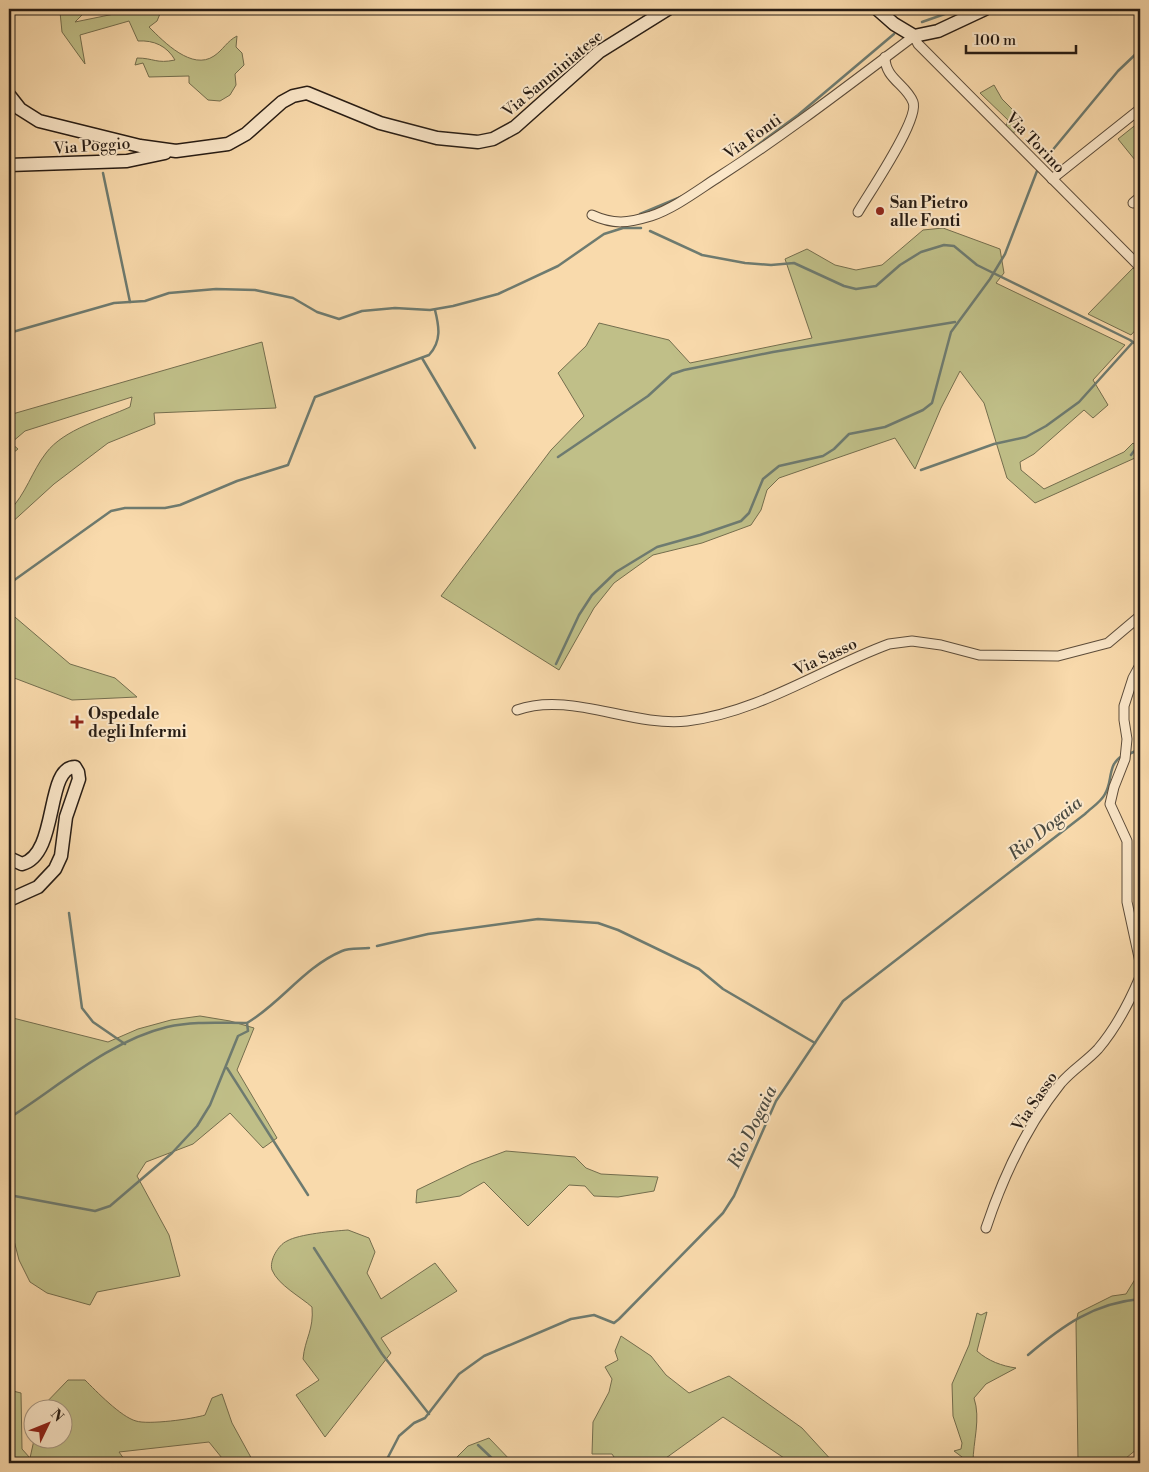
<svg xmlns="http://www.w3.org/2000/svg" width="1149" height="1472" viewBox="0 0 1149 1472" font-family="'Libre Bodoni',serif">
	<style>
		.green { fill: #c0bf88; stroke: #746e4e }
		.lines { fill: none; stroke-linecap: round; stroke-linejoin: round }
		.stream { stroke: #6e7b70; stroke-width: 2.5 }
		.street-casing { stroke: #5c4c3a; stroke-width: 11 }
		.secondary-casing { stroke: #271c14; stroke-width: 15 }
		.street { stroke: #fbe7c9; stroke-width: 9 }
		.secondary { stroke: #fbe7c9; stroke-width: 12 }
		.poi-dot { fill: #8f2418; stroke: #fbe7c9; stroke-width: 2 }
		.labels { text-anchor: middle; stroke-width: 4; stroke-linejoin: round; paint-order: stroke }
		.street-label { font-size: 16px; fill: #271c14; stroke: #fbe7c9 }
		.poi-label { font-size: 16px; font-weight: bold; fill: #271c14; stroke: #fbe7c9; text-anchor: start }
		.water-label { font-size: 18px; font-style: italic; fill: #4b4b42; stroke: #fbe7c9 }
	</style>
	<rect width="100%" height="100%" fill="#f9daac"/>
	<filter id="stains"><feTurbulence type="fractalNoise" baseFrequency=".004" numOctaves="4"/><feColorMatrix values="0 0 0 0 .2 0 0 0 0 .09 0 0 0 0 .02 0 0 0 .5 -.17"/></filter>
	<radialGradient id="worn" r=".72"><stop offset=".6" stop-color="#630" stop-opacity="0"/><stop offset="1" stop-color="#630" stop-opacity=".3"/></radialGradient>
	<g class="green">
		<path d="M57,9H100L84,13L75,22L114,14L116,9H162L157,21L149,27C164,42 192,71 214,56C223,50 227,41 237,36L236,47L242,53L244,65L235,74L236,85L230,95L220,101L208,100L189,83V76L149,77L143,63L135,65L137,58C154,58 156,64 175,60C167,46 154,40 138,41L129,21L80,35L85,64L62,32L60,12Z"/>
		<polygon points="994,85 1002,99 1023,120 1017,131 1012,133 1006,126 1008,120 980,93"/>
		<polygon points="1138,123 1140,126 1140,156 1135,160 1118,139"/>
		<polygon points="943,228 1000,249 1004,273 996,283 1125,345 1093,380 1108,405 1093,418 1084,410 1034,454 1020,462 1021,470 1044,489 1124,452 1133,443 1140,449 1135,458 1035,503 1007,478 984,403 960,371 941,408 915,469 895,438 779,478 767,490 761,510 751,525 702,543 653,555 614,583 594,608 559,670 441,596 551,450 584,416 558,373 586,346 599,323 669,340 690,363 812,338 785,259 807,249 835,265 856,270 882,265 923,230"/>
		<polygon points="1133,268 1140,275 1140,325 1131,335 1088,314"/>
		<path d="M262,342L276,408L154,413L155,424L108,443L54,484L9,525V511C26,494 32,471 46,453C64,429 104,419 130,407L132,397L25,431L11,443L18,449L9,456V415Z"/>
		<polygon points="9,612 70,664 115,678 137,697 72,700 9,676"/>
		<polygon points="200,1016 230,1021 254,1028 237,1070 277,1138 263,1148 230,1113 193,1144 146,1162 137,1176 169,1235 180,1276 97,1292 90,1305 47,1293 30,1282 19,1260 9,1221 9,1017 108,1042 138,1029 171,1020"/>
		<polygon points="506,1151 575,1157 586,1168 601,1174 658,1177 654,1191 618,1197 594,1196 585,1186 569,1185 528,1226 484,1182 460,1196 416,1203 417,1190 471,1164"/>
		<path d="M348,1230L369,1238L375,1252L367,1273L381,1299L435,1263L457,1291L381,1338L391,1353L325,1437L296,1395L319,1380L303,1359C305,1338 314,1330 312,1307C301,1297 278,1285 272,1270C269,1261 278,1245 287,1241C299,1234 334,1231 348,1230Z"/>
		<polygon points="1137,1276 1140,1277 1140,1452 1137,1449 1120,1463 1081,1463 1078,1460 1076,1323 1078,1313 1112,1296 1126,1294"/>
		<path d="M987,1312L977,1351C988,1361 1002,1366 1016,1368L986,1384L974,1398C981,1419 973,1441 973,1463H965L966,1460L954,1451L961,1449L962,1443L953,1416L952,1384L969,1345L977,1313L981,1315Z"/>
		<polygon points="621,1336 651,1356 666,1375 689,1393 729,1376 802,1428 834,1463 770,1463 784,1458 723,1417 659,1463 618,1463 612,1454 592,1454 593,1422 609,1392 612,1379 605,1367 618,1360 615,1351"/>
		<path d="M68,1380H85C96,1391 121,1417 136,1421C148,1425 193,1419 205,1415L212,1398L222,1394L232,1423L254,1463H226L209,1442L119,1452L127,1463H9V1390L21,1393L22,1449L30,1458L34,1440H62V1410L40,1409Z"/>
		<polygon points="489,1438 513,1463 451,1463 468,1446"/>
	</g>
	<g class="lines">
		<g class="stream">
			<polyline points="922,22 959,9"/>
			<polyline points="744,155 798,115 894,34"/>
			<polyline points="1046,158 1118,71 1140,50"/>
			<polyline points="103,173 130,302"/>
			<polyline points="640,214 683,196"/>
			<polyline points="650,231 702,255 745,263 771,265 794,263 844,286 856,289 876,286 900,265 921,252 944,245 954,246 977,265 1130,340 1140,347"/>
			<polyline points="9,333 114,303 145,301 169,293 216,289 255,290 293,298 317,312 339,319 362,311 395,308 430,310 453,306 498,294 558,266 604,234 623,228 641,228"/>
			<polyline points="422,358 475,448"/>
			<polyline points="1131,455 1140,443"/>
			<polyline points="558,457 648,396 672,374 684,370 773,352 955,322"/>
			<polyline points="921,470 994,444 1026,437 1046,426 1079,402 1133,342"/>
			<path d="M13,581L111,511L125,508H165L180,505L237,481L288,465L315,397L429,355C442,341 439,326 435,310"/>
			<polyline points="556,664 579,615 592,595 616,572 657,547 700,535 741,521 749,513 763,479 779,466 823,456 834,449 849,434 885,427 923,410 932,403 951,332 990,279 1005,254 1037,171"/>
			<polyline points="1129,754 1140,749"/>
			<polyline points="69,913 82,1008 93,1022 125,1044"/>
			<polyline points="377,946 428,934 538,919 598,923 618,930 699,969 723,989 815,1043"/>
			<polyline points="227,1068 308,1195"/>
			<path d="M9,1118C58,1087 109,1041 167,1027C193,1021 220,1023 247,1023"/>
			<path d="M9,1195L95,1211L110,1206L172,1153L197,1126L210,1105L238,1036L248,1031L247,1023C281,1003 304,967 342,951C349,948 360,949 369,948"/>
			<polyline points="314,1248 382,1354 429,1414"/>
			<path d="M1028,1355C1062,1326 1094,1303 1140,1299"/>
			<polyline points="478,1445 497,1463"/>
			<path d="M385,1463L399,1436L414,1423L425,1418L459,1374L484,1356L571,1319L594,1315L614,1323L619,1319L723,1213L734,1196L776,1101L843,1001L1085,814C1091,808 1101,802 1105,794C1113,781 1107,765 1122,756"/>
		</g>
		<defs>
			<g id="street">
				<polyline points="1052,179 1140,109"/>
				<polyline points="1133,203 1140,197"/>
				<path d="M858,212C869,193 920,119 913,102C906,84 885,79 885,57"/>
				<path d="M592,215C614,225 628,223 651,216C675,208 698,190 720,176C787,133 850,84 914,36L918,44L1140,267"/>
				<polyline points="1140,665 1133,678 1124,706 1124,720 1127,739 1125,759 1114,787 1110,804 1127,841 1127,902 1140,962"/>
				<path d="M517,710C570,691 631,727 687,721C760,712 821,669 889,644L912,641L941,645L979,655L1058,656L1108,643L1140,616"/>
				<path d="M986,1228C1003,1177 1028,1124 1061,1083C1072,1070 1087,1061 1098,1049C1116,1028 1129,1003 1140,977"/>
			</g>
			<g id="secondary">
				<polyline points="877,9 894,24 914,36 938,31 985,9"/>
				<polyline points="9,95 20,109 39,121 140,146 176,151 228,144 246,134 282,102 293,96 307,93 380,123 437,138 478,142 493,139 515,127 599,52 668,9"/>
				<polyline points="9,165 127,161 165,153"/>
				<path d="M9,858L22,864C59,854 45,767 75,767L78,772L79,779L66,817L61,856L55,869L38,887L9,900"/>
			</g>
		</defs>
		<use href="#street" class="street-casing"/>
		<use href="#secondary" class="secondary-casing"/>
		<use href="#street" class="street"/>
		<use href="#secondary" class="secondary"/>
	</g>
	<g class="poi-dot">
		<circle cx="880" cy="211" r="5"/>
		<path d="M74.5 714.5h5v5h5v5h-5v5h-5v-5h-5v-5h5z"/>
	</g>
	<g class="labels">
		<g class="street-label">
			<text transform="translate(552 73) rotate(-40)" y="6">Via Sanminiatese</text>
			<text transform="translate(752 136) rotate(-35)" y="6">Via Fonti</text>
			<text transform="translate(1036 142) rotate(46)" y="6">Via Torino</text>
			<text transform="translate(92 145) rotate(-4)" y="6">Via Poggio</text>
			<text transform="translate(825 656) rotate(-25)" y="6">Via Sasso</text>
			<text transform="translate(1034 1101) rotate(-56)" y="6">Via Sasso</text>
		</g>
		<g class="poi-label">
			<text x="890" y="208">San Pietro<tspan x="890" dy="18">alle Fonti</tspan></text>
			<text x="88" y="719">Ospedale<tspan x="88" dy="18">degli Infermi</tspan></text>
		</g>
		<g class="water-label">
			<text transform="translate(1045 828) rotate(-39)" y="6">Rio Dogaia</text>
			<text transform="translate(752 1127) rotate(-64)" y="6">Rio Dogaia</text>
		</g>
	</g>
	<rect width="1149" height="1472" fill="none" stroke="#f9daac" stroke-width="30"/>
	<rect x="10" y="10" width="1129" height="1452" fill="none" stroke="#271c14" stroke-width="2.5"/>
	<rect x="15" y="15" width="1119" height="1442" fill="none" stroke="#271c14"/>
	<g transform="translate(48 1424) rotate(47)"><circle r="24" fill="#fbe7c9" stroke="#a69681"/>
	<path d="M0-4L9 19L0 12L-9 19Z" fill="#8f2418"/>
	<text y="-8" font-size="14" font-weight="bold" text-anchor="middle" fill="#271c14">N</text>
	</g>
	<path d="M966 45v8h110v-8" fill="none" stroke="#271c14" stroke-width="2.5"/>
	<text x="974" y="45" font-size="15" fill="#271c14" stroke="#fbe7c9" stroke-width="4" paint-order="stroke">100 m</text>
	<rect width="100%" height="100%" filter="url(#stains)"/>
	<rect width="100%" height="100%" fill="url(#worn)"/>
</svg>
